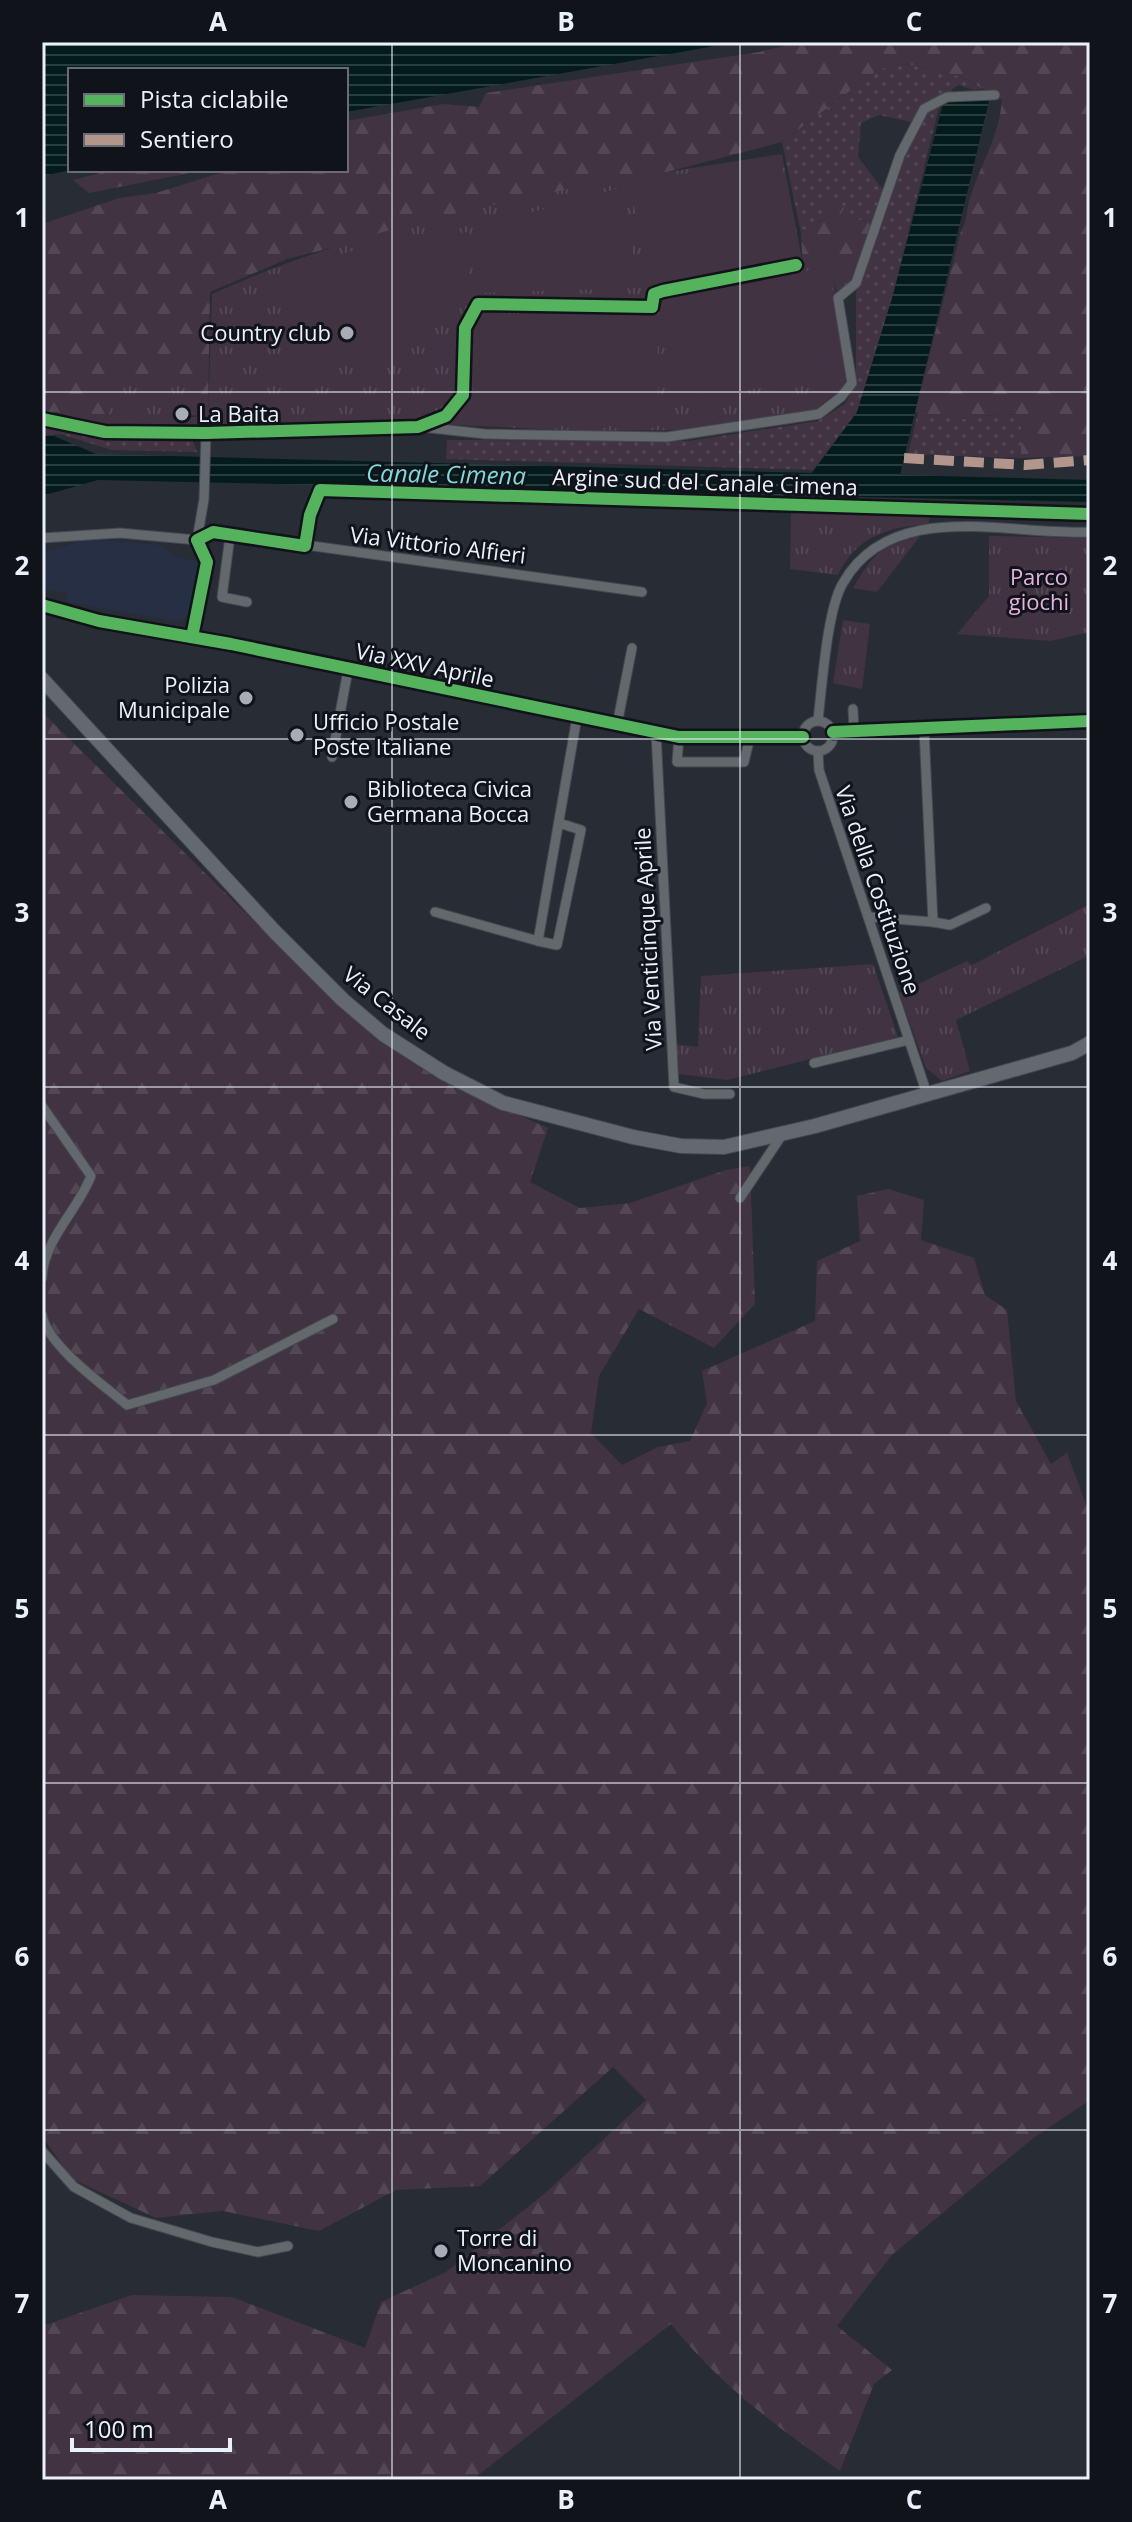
<svg xmlns="http://www.w3.org/2000/svg" width="1132" height="2522" viewBox="0 0 1132 2522" font-family="'Open Sans',sans-serif">
	<style>
		.built { fill: #262f43 }
		.grass { fill: url(#grass-dots) }
		.forest { fill: url(#forest-firs) }
		.park { fill: url(#park-tufts) }
		.pitch { fill: #413341 }
		.water { fill: url(#water-rules) }
		.lines { fill: none; stroke-linecap: round; stroke-linejoin: round }
		.minor-casing { stroke: #444850; stroke-width: 11 }
		.primary-casing { stroke: #444850; stroke-width: 16 }
		.minor { stroke: #63686d; stroke-width: 9 }
		.primary { stroke: #646970; stroke-width: 14 }
		.quiet { stroke: #b2968c; stroke-width: 10; stroke-dasharray: 20 10; stroke-linecap: butt }
		.cycleway-casing { stroke: #10131a; stroke-width: 17 }
		.cycleway { stroke: #56b35d; stroke-width: 12 }
		.grid { fill: none; stroke: #ebf1fb; stroke-width: 2; stroke-opacity: 0.55 }
		.poi-dot { fill: #a7acb6; stroke: #10131a; stroke-width: 3 }
		.labels { text-anchor: middle; stroke-width: 6; stroke-linejoin: round; paint-order: stroke }
		.poi-label { font-size: 22px; fill: #ebf1fb; stroke: #10131a; text-anchor: start }
		.street-label { font-size: 22px; fill: #ebf1fb; stroke: #10131a }
		.park-label { font-size: 22px; fill: #e7b3e1; stroke: #10131a }
		.water-label { font-size: 24px; font-style: italic; fill: #80d8d8; stroke: #10131a }
		.neatline { fill: none; stroke: #ebf1fb; stroke-width: 3 }
		.grid-label { font-size: 26px; text-anchor: middle; font-weight: bold; fill: #ebf1fb }
	</style>
	<defs>
		<pattern id="grass-dots" width="8" height="8" patternUnits="userSpaceOnUse" patternTransform="scale(2)"><rect width="8" height="8" fill="#413341"/><path d="M2 2h.1M6 6h.1" fill="none" stroke="#534754" stroke-width="1.8" stroke-linecap="round"/></pattern>
		<pattern id="forest-firs" width="22" height="20" patternUnits="userSpaceOnUse" patternTransform="scale(2)"><rect width="22" height="20" fill="#413341"/><path d="M5 1l3.5 6h-7zM16 11l3.5 6h-7z" fill="#534754"/></pattern>
		<pattern id="park-tufts" width="24" height="20" patternUnits="userSpaceOnUse" patternTransform="scale(2)"><rect width="24" height="20" fill="#413341"/><path d="M3 7l-1-3M5 7V3M7 7l1-3M15 17l-1-3M17 17v-4M19 17l1-3" fill="none" stroke="#534754"/></pattern>
		<pattern id="water-rules" width="6" height="5" patternUnits="userSpaceOnUse" patternTransform="scale(2)"><rect width="6" height="5" fill="#041b1c"/><path d="M0 2.5h6" fill="none" stroke="#293d3e"/></pattern>
	</defs>
	<rect width="100%" height="100%" fill="#282c35"/>
	<polygon class="built" points="88,539 162,545 173,556 199,561 189,616 180,622 66,602 67,594 42,588 42,558 48,551"/>
	<g class="grass">
		<path d="M907,64L962,77L982,89L974,90L959,85L952,89L954,100L940,103L893,295L857,412L813,470L446,459L447,440L689,441L818,421L845,404L856,384V292L891,189L924,114L911,122L879,115L861,123L858,157L883,190L874,222C848,218 822,213 801,233L782,142L879,69Z"/>
		<polygon points="918,412 974,420 978,416 1022,414 1021,458 908,454"/>
		<polygon points="42,420 106,434 192,439 197,452 112,450 60,434 42,436"/>
	</g>
	<g class="forest">
		<path d="M801,42H1090V456L1021,458V414L978,416L975,420L915,412L961,231C968,220 966,208 971,195C982,162 999,136 1002,100L962,77L907,64L879,69L782,142L617,185L382,235L287,259L210,292L208,416L108,413L99,425L56,412L42,415V224L119,198L156,193L220,173L219,170H346V121L443,104L479,107L486,93L759,52Z"/>
		<polygon points="112,170 204,170 89,193 73,180"/>
		<polygon points="822,198 838,198 844,208 839,217 874,222 854,281 837,293 830,265 803,269 801,233 811,224 824,220"/>
		<path d="M42,712L348,1014L442,1080L548,1128L530,1182L580,1208L630,1203L726,1170L750,1166L755,1304L714,1348L639,1309L599,1376L591,1433L622,1465L658,1447L690,1441L707,1403L702,1371L815,1321L817,1261L860,1241L857,1196L888,1189L924,1200L921,1240L974,1258L985,1295L1007,1310L1016,1401L1051,1464L1067,1453L1090,1515V2100L1032,2139L892,2255L837,2326L892,2370L874,2384L840,2471C773,2424 723,2388 671,2324L472,2480H42V2326L132,2295L232,2297L365,2348L381,2302L446,2272L544,2194L646,2100L613,2067L480,2186L396,2190L319,2231L223,2211L156,2218L72,2179L42,2136Z"/>
	</g>
	<g class="park">
		<path d="M782,154L802,260L831,263L849,382L832,401L809,413L689,430L585,431L414,423L228,428L99,425L108,413L109,382L161,376L189,377L191,417L208,416L212,294C390,213 590,184 782,154Z"/>
		<path d="M791,513L929,515V524C889,527 856,536 838,575L790,569Z"/>
		<path d="M920,536L877,592L853,588C870,558 884,540 920,536Z"/>
		<polygon points="989,536 1090,538 1090,632 1051,641 957,634 989,596"/>
		<polygon points="843,620 870,624 862,689 833,683"/>
		<polygon points="1090,904 1090,955 956,1020 970,1071 942,1081 926,1068 899,993 967,961 972,965"/>
		<polygon points="873,964 898,1037 727,1080 679,1074 674,1044 698,1047 701,976"/>
	</g>
	<g class="pitch">
		<polygon points="780,156 800,262 650,290 630,185"/>
		<polygon points="620,188 636,288 476,293 474,225 489,224"/>
		<path d="M468,232L469,282L428,312L386,355L321,356L320,388L291,394C276,351 298,316 280,271L378,244Z"/>
		<polygon points="828,267 846,372 681,402 658,297"/>
		<polygon points="480,314 657,316 659,423 479,419"/>
	</g>
	<g class="water">
		<polygon points="42,42 737,42 346,112 346,70 70,70 71,170 42,176"/>
		<polygon points="944,100 989,101 900,475 1090,480 1090,502 98,480 42,496 42,436 54,436 96,454 812,473 857,412 893,295"/>
	</g>
	<g class="lines">
		<defs>
			<g id="minor">
				<polyline points="42,419 105,432 206,433 418,427 446,416 463,395 465,328 478,304 652,307 654,294 663,291 796,265"/>
				<polyline points="422,427 485,434 667,437 819,414 841,397 852,383 838,298 856,283 900,155 924,109 947,97 995,95"/>
				<polyline points="230,536 222,597 247,602"/>
				<polyline points="42,538 120,533 197,540 213,532 642,592"/>
				<polyline points="42,605 99,621 231,644 679,737 803,737"/>
				<polyline points="192,637 207,562 197,540 204,499 206,433"/>
				<polyline points="853,709 854,732"/>
				<path d="M818,720C822,687 827,609 843,583C892,497 1009,536 1090,532"/>
				<circle cx="818" cy="736" r="15"/>
				<polyline points="617,725 632,648"/>
				<polyline points="833,732 1090,721"/>
				<polyline points="656,733 674,1087 704,1094 730,1094"/>
				<polyline points="679,737 677,762 744,762 750,737"/>
				<polyline points="818,751 819,770 927,1094"/>
				<polyline points="332,757 348,670"/>
				<polyline points="435,912 538,941 577,717"/>
				<polyline points="869,917 933,922 924,729"/>
				<polyline points="933,922 950,925 986,908"/>
				<polyline points="538,941 557,945 581,830 559,823"/>
				<polyline points="814,1063 909,1040"/>
				<path d="M42,1106L91,1176C78,1210 44,1239 42,1278"/>
				<polyline points="740,1198 782,1135"/>
				<path d="M42,1315C48,1346 102,1384 127,1405L214,1380L333,1319"/>
				<polyline points="42,2151 74,2187 131,2218 212,2242 258,2252 288,2246"/>
			</g>
			<polyline id="primary" points="42,679 274,931 343,1000 383,1034 444,1073 503,1103 633,1137 681,1146 724,1147 815,1126 1072,1053 1090,1043"/>
		</defs>
		<use href="#minor" class="minor-casing"/>
		<use href="#primary" class="primary-casing"/>
		<use href="#minor" class="minor"/>
		<use href="#primary" class="primary"/>
		<polyline class="quiet" points="904,458 1025,465 1090,460"/>
		<defs>
			<g id="cycleway">
				<polyline points="42,419 105,432 206,433 418,427 446,416 463,395 465,328 478,304 652,307 654,294 663,291 796,265"/>
				<polyline points="42,605 99,621 231,644 679,737 803,737"/>
				<polyline points="192,637 207,562 197,540 213,532 305,546 310,515 320,490 1090,514"/>
				<polyline points="833,732 1090,721"/>
			</g>
		</defs>
		<use href="#cycleway" class="cycleway-casing"/>
		<use href="#cycleway" class="cycleway"/>
	</g>
	<path class="grid" d="M392,42V2480M740,42V2480M42,392H1090M42,739H1090M42,1087H1090M42,1435H1090M42,1783H1090M42,2130H1090"/>
	<g class="poi-dot">
		<circle cx="347" cy="333" r="8"/>
		<circle cx="182" cy="414" r="8"/>
		<circle cx="246" cy="698" r="8"/>
		<circle cx="297" cy="735" r="8"/>
		<circle cx="351" cy="802" r="8"/>
		<circle cx="441" cy="2251" r="8"/>
	</g>
	<g class="labels">
		<g class="poi-label">
			<text x="331" y="341" text-anchor="end">Country club</text>
			<text x="198" y="422">La Baita</text>
			<text x="230" y="693" text-anchor="end">Polizia<tspan x="230" dy="25">Municipale</tspan></text>
			<text x="313" y="730">Ufficio Postale<tspan x="313" dy="25">Poste Italiane</tspan></text>
			<text x="367" y="797">Biblioteca Civica<tspan x="367" dy="25">Germana Bocca</tspan></text>
			<text x="457" y="2246">Torre di<tspan x="457" dy="25">Moncanino</tspan></text>
		</g>
		<g class="street-label">
			<text transform="translate(705 482) rotate(2)" y="8">Argine sud del Canale Cimena</text>
			<text transform="translate(438 545) rotate(7)" y="8">Via Vittorio Alfieri</text>
			<text transform="translate(425 665) rotate(12)" y="8">Via XXV Aprile</text>
			<text transform="translate(878 890) rotate(71)" y="8">Via della Costituzione</text>
			<text transform="translate(648 939) rotate(-93)" y="8">Via Venticinque Aprile</text>
			<text transform="translate(387 1003) rotate(38)" y="8">Via Casale</text>
		</g>
		<g class="park-label">
			<text x="1039" y="585">Parco<tspan x="1039" dy="25">giochi</tspan></text>
		</g>
		<g class="water-label">
			<text transform="translate(446 475) rotate(1)" y="8">Canale Cimena</text>
		</g>
	</g>
	<rect width="1132" height="2522" fill="none" stroke="#10131a" stroke-width="88"/>
	<rect x="68" y="68" width="280" height="104" fill="#10131a" stroke="#686c74" stroke-width="2"/>
	<rect x="84" y="94" width="40" height="12" fill="#56b35d" stroke="#686c74" stroke-width="2"/>
	<text x="140" y="108" font-size="24" fill="#ebf1fb">Pista ciclabile</text>
	<rect x="84" y="134" width="40" height="12" fill="#b2968c" stroke="#686c74" stroke-width="2"/>
	<text x="140" y="148" font-size="24" fill="#ebf1fb">Sentiero</text>
	<path d="M72 2438v12h158v-12" fill="none" stroke="#ebf1fb" stroke-width="4"/>
	<text x="84" y="2438" font-size="24" fill="#ebf1fb" stroke="#10131a" stroke-width="6" paint-order="stroke">100 m</text>
	<rect x="44" y="44" width="1044" height="2434" class="neatline"/>
	<g class="grid-label">
		<text x="218" y="31">A</text>
		<text x="566" y="31">B</text>
		<text x="914" y="31">C</text>
		<text x="22" y="227">1</text>
		<text x="1110" y="227">1</text>
		<text x="22" y="575">2</text>
		<text x="1110" y="575">2</text>
		<text x="22" y="922">3</text>
		<text x="1110" y="922">3</text>
		<text x="22" y="1270">4</text>
		<text x="1110" y="1270">4</text>
		<text x="22" y="1618">5</text>
		<text x="1110" y="1618">5</text>
		<text x="22" y="1966">6</text>
		<text x="1110" y="1966">6</text>
		<text x="22" y="2313">7</text>
		<text x="1110" y="2313">7</text>
		<text x="218" y="2509">A</text>
		<text x="566" y="2509">B</text>
		<text x="914" y="2509">C</text>
	</g>
</svg>
